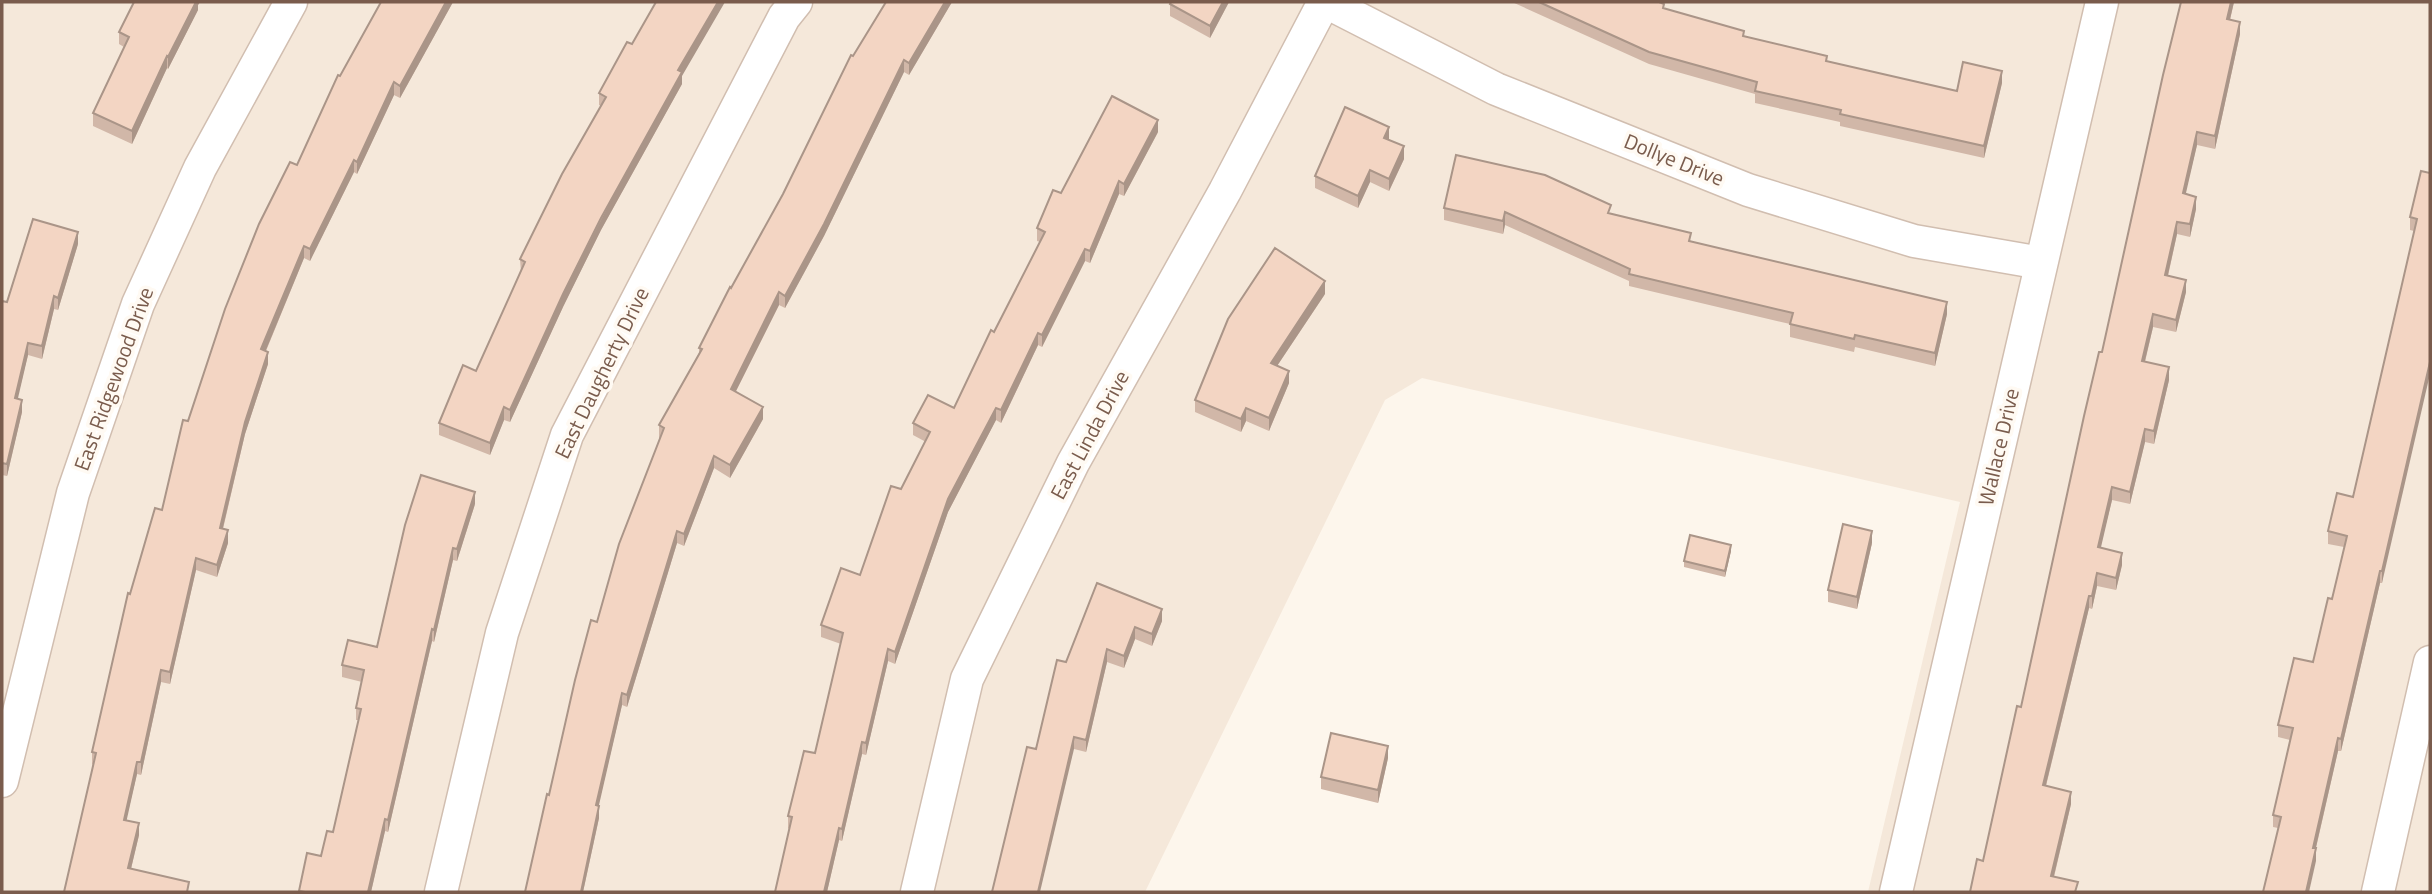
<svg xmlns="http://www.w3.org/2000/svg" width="2432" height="894" viewBox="0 0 2432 894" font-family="'Titillium Web',sans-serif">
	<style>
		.residential { fill: #f5e8da }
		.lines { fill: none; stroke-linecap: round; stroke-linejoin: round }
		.minor-casing { stroke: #d1beb0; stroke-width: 35 }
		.minor { stroke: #fff; stroke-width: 32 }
		.wall { fill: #d1b7a8 }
		.shaded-wall { fill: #aa9588 }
		.building { fill: #f3d5c3; stroke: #aa9588; stroke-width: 2 }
		.labels { text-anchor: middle; stroke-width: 7; stroke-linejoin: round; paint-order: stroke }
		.street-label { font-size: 21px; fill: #7a5c4d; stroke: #fffaf3 }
	</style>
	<rect width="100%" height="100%" fill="#fdf6ec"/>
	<polygon class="residential" points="2,2 2430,2 2430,892 1868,892 1960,502 1422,378 1385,400 1145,892 2,892"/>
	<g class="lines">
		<defs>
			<g id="minor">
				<polyline points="1326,2 1496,89 1748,190 1914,241 2041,263"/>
				<polyline points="2,781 73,493 138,304 200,168 291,2"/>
				<polyline points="441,892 502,633 567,435 784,17 796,2"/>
				<polyline points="917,892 967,679 1073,463 1225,191 1324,2"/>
				<polyline points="1896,892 2102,2"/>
				<polyline points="2378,892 2430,662"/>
			</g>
		</defs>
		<use href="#minor" class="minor-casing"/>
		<use href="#minor" class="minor"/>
	</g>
	<g class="wall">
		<polygon points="134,2 200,2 198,5 198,10 168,69 167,68 132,144 93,126 93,113 124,47 119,44 119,32"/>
		<polygon points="453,2 400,98 394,95 357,174 354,172 310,261 304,258 266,351 268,364 245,434 223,529 228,543 217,577 196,570 170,684 161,682 141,775 137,774 126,820 139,835 131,869 189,892 64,892 93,765 92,764 92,752 130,594 162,510 188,421 297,165 340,76"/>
		<polygon points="886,2 952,2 909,75 904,72 824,236 785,308 779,305 736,391 763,419 730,478 714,468 684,546 677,543 627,707 622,705 598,806 599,818 583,892 525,892 549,795 597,622 660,438 659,438 659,425 699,353 699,348 783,194 853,56"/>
		<polygon points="1229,2 1210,38 1170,16 1170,4"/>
		<polygon points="1512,2 1659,2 1664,9 1744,37 1827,62 1957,91 2002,83 1984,158 1840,126 1840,122 1755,103 1755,94 1649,64"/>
		<polygon points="2181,2 2234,2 2230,20 2240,34 2215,149 2197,145 2185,194 2196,209 2190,237 2177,234 2168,276 2186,292 2176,332 2153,327 2145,362 2169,380 2154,444 2145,442 2130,504 2112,500 2100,548 2122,565 2116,590 2097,586 2092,609 2089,608 2046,786 2071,804 2054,877 2078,892 1983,861 2021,707 2102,352"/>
		<polygon points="682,76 682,84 601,230 563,307 510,422 504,420 490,455 439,435 439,423 476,371 521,272 520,259 601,106 599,105 599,93"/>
		<polygon points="1158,132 1124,196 1119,194 1090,263 1085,261 1042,347 1038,345 1001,423 996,420 948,512 895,664 888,661 866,755 862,754 842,841 839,840 827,892 775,892 789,829 788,828 788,816 815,753 841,644 821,637 821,625 860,575 926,442 913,435 913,423 954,408 994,332 1040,242 1037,241 1037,228 1061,193"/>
		<polygon points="1389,139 1389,140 1404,159 1389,191 1370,182 1358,208 1315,188 1315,176"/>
		<polygon points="2430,173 2382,583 2380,583 2341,751 2338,751 2316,848 2316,861 2278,828 2273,827 2273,815 2290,740 2278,737 2278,725 2313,662 2332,599 2344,547 2328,544 2328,531 2353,497 2414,231 2410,230 2410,217"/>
		<polygon points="1444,208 1611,214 1691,241 1947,314 1935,366 1855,347 1854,352 1790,337 1790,324 1629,286 1629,281 1505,225 1503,234 1444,220"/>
		<polygon points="78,244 58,310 54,309 42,359 28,355 17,399 22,412 7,476 2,475 2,477 7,302"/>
		<polygon points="1325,294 1277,366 1289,383 1269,431 1246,421 1241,432 1195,412 1195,400"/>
		<polygon points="475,504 457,561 453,560 434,642 432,641 388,832 385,831 371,892 299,892 307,853 321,856 333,832 359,720 356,720 356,708 362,682 342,677 342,665 377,647"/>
		<polygon points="1872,543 1857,609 1828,602 1828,590"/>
		<polygon points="1731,551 1725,577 1684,567 1684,561"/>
		<polygon points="1097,583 1162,621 1152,646 1135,639 1124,668 1107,662 1086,752 1074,749 1036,749 1066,662"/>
		<polygon points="1388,758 1378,803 1321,789 1321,777"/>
	</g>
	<g class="shaded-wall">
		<polygon points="196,2 200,2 198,5 198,10 168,69 168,57"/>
		<polygon points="446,2 453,2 400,98 400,86"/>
		<polygon points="718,2 725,2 682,76 682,84 601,230 563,307 510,422 510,410 563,294 678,70"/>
		<polygon points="945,2 952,2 909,75 909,63"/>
		<polygon points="1223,2 1229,2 1210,38 1210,26"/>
		<polygon points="2231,2 2234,2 2227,32 2227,19"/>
		<polygon points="2240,22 2240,34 2215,149 2215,136"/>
		<polygon points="167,56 167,68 132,144 132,131"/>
		<polygon points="904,60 904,72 824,236 785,308 785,296"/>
		<polygon points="2002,71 2002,83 1984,158 1984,146"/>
		<polygon points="394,82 394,95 357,174 357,162"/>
		<polygon points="1158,120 1158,132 1124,196 1124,184"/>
		<polygon points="1389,127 1389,139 1384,150 1384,138"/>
		<polygon points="2197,132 2197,145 2183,206 2183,193"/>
		<polygon points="1404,146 1404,159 1389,191 1389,179"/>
		<polygon points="354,160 354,172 310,261 310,249"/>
		<polygon points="1370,170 1370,182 1358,208 1358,196"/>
		<polygon points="1119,181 1119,194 1090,263 1090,251"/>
		<polygon points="2196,197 2196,209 2190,237 2190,224"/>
		<polygon points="1505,212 1505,225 1503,234 1503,221"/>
		<polygon points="2177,222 2177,234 2165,288 2165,275"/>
		<polygon points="78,232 78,244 58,310 58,298"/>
		<polygon points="304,246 304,258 261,362 261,349"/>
		<polygon points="1085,249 1085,261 1042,347 1042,335"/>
		<polygon points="2186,280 2186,292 2176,332 2176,320"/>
		<polygon points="1325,281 1325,294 1271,375 1271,363"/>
		<polygon points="779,292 779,305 731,401 731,389"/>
		<polygon points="54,296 54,309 42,359 42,346"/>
		<polygon points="1947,302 1947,314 1935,366 1935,353"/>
		<polygon points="2153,314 2153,327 2142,373 2142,361"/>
		<polygon points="1038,333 1038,345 1001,423 1001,410"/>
		<polygon points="28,343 28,355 15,411 15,398"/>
		<polygon points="268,352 268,364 245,434 220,540 220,528 245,422"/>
		<polygon points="2430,362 2430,374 2382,583 2382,571"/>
		<polygon points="2169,367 2169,380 2154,444 2154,431"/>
		<polygon points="1289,371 1289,383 1269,431 1269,418"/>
		<polygon points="22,400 22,412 7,476 7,464"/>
		<polygon points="504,407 504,420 490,455 490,443"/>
		<polygon points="763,407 763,419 730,478 730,465"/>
		<polygon points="996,408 996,420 948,512 895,664 895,652 948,499"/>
		<polygon points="1246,408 1246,421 1241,432 1241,419"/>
		<polygon points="2145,429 2145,442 2130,504 2130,492"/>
		<polygon points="714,456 714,468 684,546 684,534"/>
		<polygon points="2112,487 2112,500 2098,560 2098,547"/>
		<polygon points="475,492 475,504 457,561 457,549"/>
		<polygon points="228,530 228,543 217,577 217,565"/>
		<polygon points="677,531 677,543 627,707 627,695"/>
		<polygon points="1872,531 1872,543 1857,609 1857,597"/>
		<polygon points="1731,545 1731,551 1725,577 1725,571"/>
		<polygon points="453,548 453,560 434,642 434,630"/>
		<polygon points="2122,553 2122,565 2116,590 2116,578"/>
		<polygon points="196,558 196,570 170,684 170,672"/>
		<polygon points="2380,571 2380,583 2341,751 2341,739"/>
		<polygon points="2097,573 2097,586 2092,609 2092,596"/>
		<polygon points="2089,596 2089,608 2043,797 2043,785"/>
		<polygon points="1162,609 1162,621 1152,646 1152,634"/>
		<polygon points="1135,627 1135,639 1124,668 1124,656"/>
		<polygon points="432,629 432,641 388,832 388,820"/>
		<polygon points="888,649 888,661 866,755 866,743"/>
		<polygon points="1107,649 1107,662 1086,752 1086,740"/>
		<polygon points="161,670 161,682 141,775 141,762"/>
		<polygon points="622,693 622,705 596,818 596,805"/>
		<polygon points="1074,737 1074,749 1040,892 1038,892"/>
		<polygon points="2338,738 2338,751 2313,860 2313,848"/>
		<polygon points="862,742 862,754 842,841 842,829"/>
		<polygon points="1388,746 1388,758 1378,803 1378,790"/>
		<polygon points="137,762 137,774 124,832 124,820"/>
		<polygon points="2071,792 2071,804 2051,888 2051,876"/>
		<polygon points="599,806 599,818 583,892 581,892"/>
		<polygon points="385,819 385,831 371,892 368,892"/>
		<polygon points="139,823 139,835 128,881 128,868"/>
		<polygon points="839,828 839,840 827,892 824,892"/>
		<polygon points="2316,848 2316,861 2309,892 2306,892"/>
	</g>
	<g class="building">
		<polygon points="134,2 196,2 168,57 167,56 132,131 93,113 129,37 119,32"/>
		<polygon points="381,2 446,2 400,86 394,82 357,162 354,160 310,249 304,246 261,349 268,352 245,422 220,528 228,530 217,565 196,558 170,672 161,670 141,762 137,762 124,820 139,823 128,868 189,882 187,892 64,892 96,753 92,752 128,593 130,594 155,508 162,510 183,420 188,421 225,309 259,224 290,162 297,165 338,75 340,76"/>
		<polygon points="656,2 718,2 678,70 682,72 601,218 563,294 510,410 504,407 490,443 439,423 463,365 476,371 525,262 520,259 562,174 606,97 599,93 627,42 632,44"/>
		<polygon points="886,2 945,2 909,63 904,60 824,224 785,296 779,292 731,389 763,407 730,465 714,456 684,534 677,531 627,695 622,693 596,805 599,806 581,892 525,892 547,794 549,795 575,680 591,620 597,622 619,544 664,428 659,425 702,349 699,348 730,287 731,288 783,194 851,55 853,56"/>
		<polygon points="1171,2 1223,2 1210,26 1170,4"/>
		<polygon points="1539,2 1659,2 1664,4 1663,8 1744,31 1743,36 1827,56 1826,61 1957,91 1963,62 2002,71 1984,146 1840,114 1841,110 1755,91 1757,82 1649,52"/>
		<polygon points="2181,2 2231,2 2227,19 2240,22 2215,136 2197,132 2183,193 2196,197 2190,224 2177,222 2165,275 2186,280 2176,320 2153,314 2142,361 2169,367 2154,431 2145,429 2130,492 2112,487 2098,547 2122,553 2116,578 2097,573 2092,596 2089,596 2043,785 2071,792 2051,876 2078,882 2075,892 1970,892 1977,859 1983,861 2017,706 2021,707 2084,416 2099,352 2102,352 2163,75"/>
		<polygon points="1112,96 1158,120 1124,184 1119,181 1090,251 1085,249 1042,335 1038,333 1001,410 996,408 948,499 895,652 888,649 866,743 862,742 842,829 839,828 824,892 775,892 792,817 788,816 804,751 815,753 843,633 821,625 841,568 860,575 891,486 901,489 930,432 913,423 928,395 954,408 991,330 994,332 1045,232 1037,228 1053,190 1061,193"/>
		<polygon points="1345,107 1389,127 1384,138 1404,146 1389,179 1370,170 1358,196 1315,176"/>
		<polygon points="1456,155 1545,175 1611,205 1608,213 1691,233 1689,241 1947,302 1935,353 1855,335 1854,339 1790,324 1793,313 1629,274 1630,269 1505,212 1503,221 1444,208"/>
		<polygon points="2421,171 2430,173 2430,362 2382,571 2380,571 2341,739 2338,738 2313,848 2316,848 2306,892 2263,892 2281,817 2273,815 2293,728 2278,725 2294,658 2313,662 2328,598 2332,599 2347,536 2328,531 2337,493 2353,497 2417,219 2410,217"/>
		<polygon points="33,219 78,232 58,298 54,296 42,346 28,343 15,398 22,400 7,464 2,463 2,465 2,301 7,302"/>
		<polygon points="1275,248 1325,281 1271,363 1289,371 1269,418 1246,408 1241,419 1195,400 1228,319"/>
		<polygon points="421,475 475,492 457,549 453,548 434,630 432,629 388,820 385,819 368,892 305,892 299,891 307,853 321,856 327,831 333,832 361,709 356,708 364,670 342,665 348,640 377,647 405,525"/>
		<polygon points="1843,524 1872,531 1857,597 1828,590"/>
		<polygon points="1690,535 1731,545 1725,571 1684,561"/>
		<polygon points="1097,583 1162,609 1152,634 1135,627 1124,656 1107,649 1086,740 1074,737 1038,892 992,892 1027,747 1036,749 1057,660 1066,662"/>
		<polygon points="1331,733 1388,746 1378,790 1321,777"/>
	</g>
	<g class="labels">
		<g class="street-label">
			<text transform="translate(1674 160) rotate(22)" y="7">Dollye Drive</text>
			<text transform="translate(602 373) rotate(-64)" y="7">East Daugherty Drive</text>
			<text transform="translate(114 379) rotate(-70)" y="7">East Ridgewood Drive</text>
			<text transform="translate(1090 435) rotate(-62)" y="7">East Linda Drive</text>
			<text transform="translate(1999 447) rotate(-77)" y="7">Wallace Drive</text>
		</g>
	</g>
	<rect width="2432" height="894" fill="none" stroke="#7a5c4d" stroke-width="7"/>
</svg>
